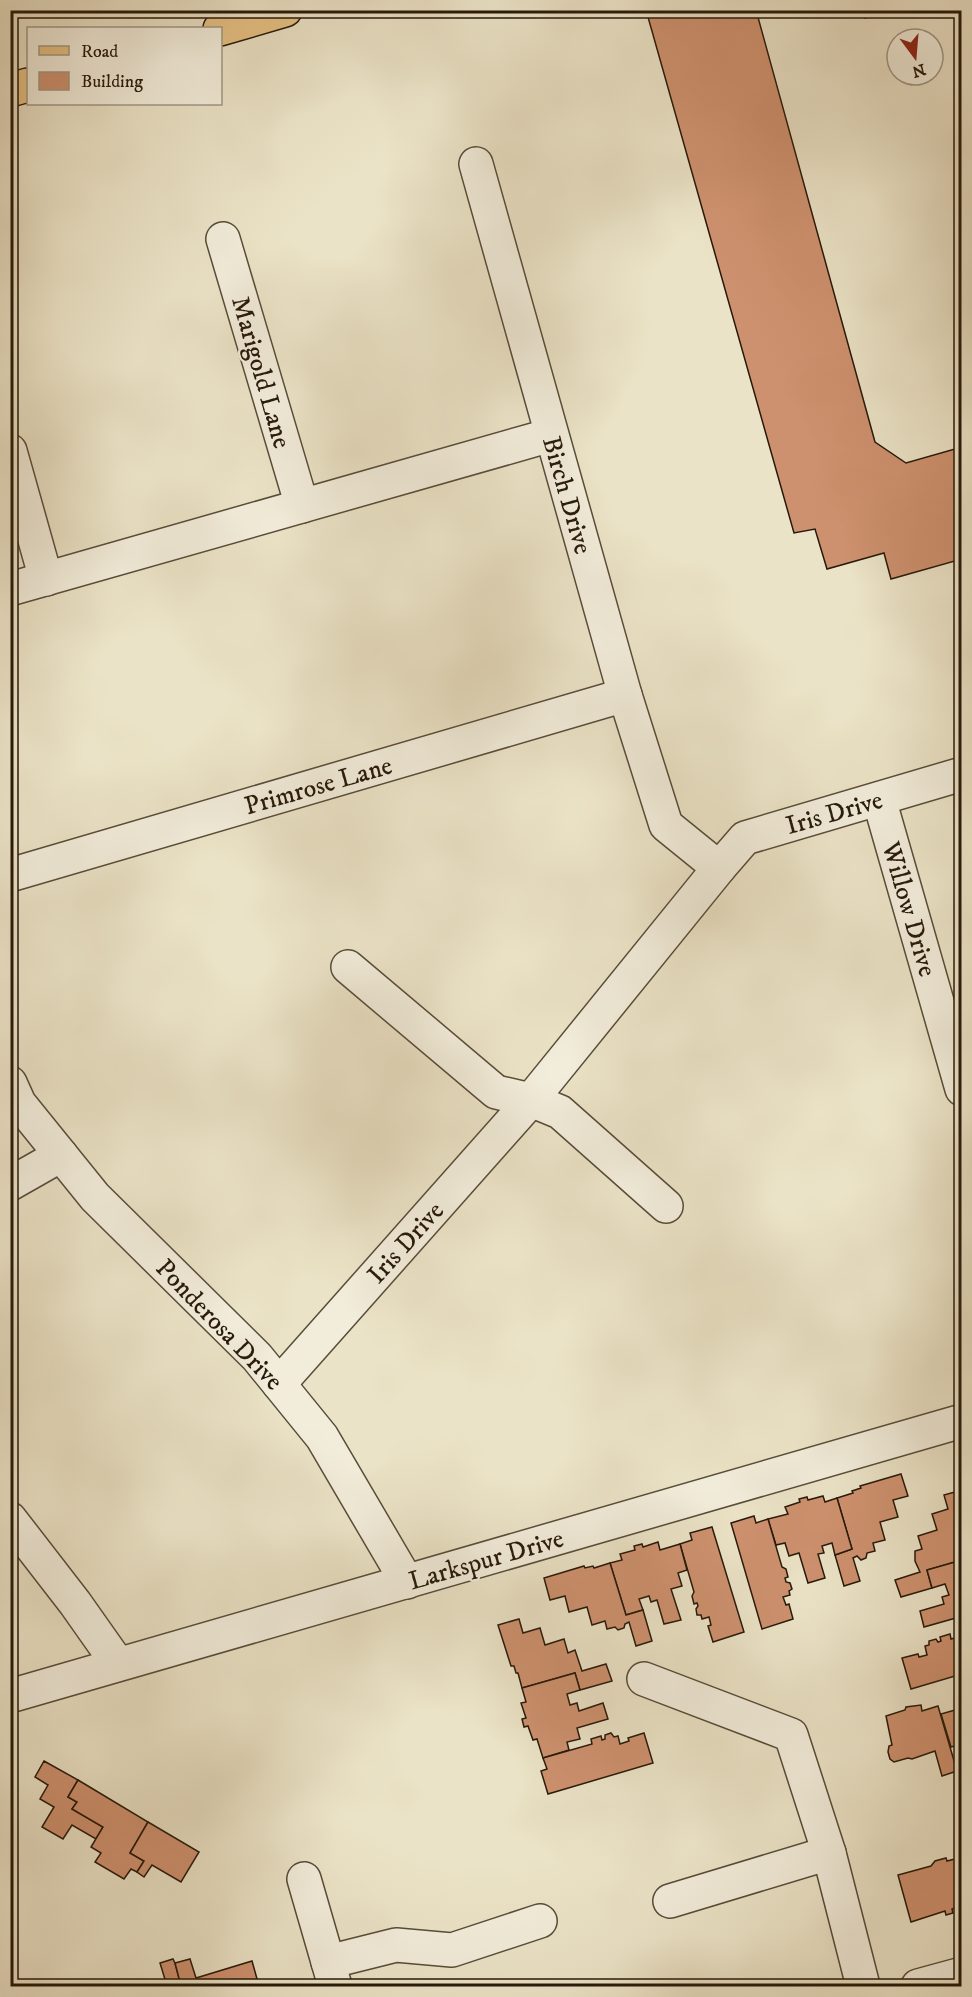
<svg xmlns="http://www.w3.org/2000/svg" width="972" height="1997" viewBox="0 0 972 1997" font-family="'IM FELL DW Pica',serif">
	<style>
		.building { fill: #ce916f; stroke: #27190a; stroke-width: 1.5 }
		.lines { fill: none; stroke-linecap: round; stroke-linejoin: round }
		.minor-casing { stroke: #584c39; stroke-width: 36 }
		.major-casing { stroke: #27190a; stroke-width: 36 }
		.path { stroke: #27190a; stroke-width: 4; stroke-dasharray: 1.5 3; stroke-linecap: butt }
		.minor { stroke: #f2eddb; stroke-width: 33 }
		.major { stroke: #e6c284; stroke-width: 33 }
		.labels { text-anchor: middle; stroke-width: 4.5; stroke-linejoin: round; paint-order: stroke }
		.street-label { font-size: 26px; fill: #27190a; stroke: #f2eddb }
	</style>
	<rect width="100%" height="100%" fill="#ebe3c7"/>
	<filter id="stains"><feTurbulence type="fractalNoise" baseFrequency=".00333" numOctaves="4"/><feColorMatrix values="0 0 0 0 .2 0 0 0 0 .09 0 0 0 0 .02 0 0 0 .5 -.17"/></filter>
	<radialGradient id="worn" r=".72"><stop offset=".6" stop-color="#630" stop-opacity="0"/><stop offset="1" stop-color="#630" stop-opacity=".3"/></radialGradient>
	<g class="building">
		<polygon points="646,10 756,10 875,442 906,463 962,447 962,559 891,579 884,553 827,569 815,529 794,533"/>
		<polygon points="863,10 892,10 865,18"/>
		<polygon points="901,1474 908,1496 893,1500 898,1517 880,1522 885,1540 873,1543 875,1551 867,1553 866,1558 861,1560 857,1556 853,1558 860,1581 844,1586 835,1555 852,1549 837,1498 853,1493 852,1491 861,1488 860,1486"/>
		<polygon points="962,1490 962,1560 927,1570 932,1588 901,1597 895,1580 920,1572 915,1561 915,1551 922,1549 918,1536 937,1530 932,1514 948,1509 944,1495"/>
		<polygon points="823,1496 825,1502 837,1498 852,1549 835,1555 832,1543 822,1546 824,1553 818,1554 825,1578 808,1583 799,1553 789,1556 785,1543 776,1545 768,1519 788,1514 785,1507 800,1502 799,1499 807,1497 808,1500"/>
		<polygon points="754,1516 756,1523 768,1519 782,1567 786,1569 788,1577 785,1578 786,1582 790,1583 792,1589 789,1591 790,1595 783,1597 786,1605 789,1604 793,1619 762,1629 731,1523"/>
		<polygon points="712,1527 744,1632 713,1642 708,1626 711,1625 709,1617 702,1619 701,1615 697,1615 696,1609 698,1606 697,1603 694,1604 692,1596 694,1592 680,1544 692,1540 690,1533"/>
		<polygon points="658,1542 660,1550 680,1544 687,1570 678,1573 682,1586 671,1589 681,1620 664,1624 657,1600 651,1602 649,1596 639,1599 643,1610 626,1615 610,1563 622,1560 620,1554 635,1550 634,1546 642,1544 643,1547"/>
		<polygon points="962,1560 962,1627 959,1628 956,1618 924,1627 920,1611 944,1604 942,1597 949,1595 945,1584 932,1588 927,1570"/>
		<polygon points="610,1563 626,1615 643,1610 652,1641 636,1646 629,1622 625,1624 624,1628 618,1630 615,1627 607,1629 605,1621 592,1625 587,1607 569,1612 565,1596 550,1600 544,1578 584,1566 585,1568 593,1566 594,1568"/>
		<polygon points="519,1619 523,1633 540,1628 545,1645 564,1639 568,1653 575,1650 582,1671 606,1664 612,1681 580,1690 575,1673 522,1688 518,1673 516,1673 514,1666 511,1666 498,1625"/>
		<polygon points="950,1634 951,1639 962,1636 962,1674 911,1689 902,1658 918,1654 919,1657 927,1655 925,1646 929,1645 929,1641 936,1639 938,1642 941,1641 940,1637"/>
		<polygon points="575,1673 580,1690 567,1694 570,1705 577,1703 579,1711 603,1703 608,1719 577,1728 580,1739 567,1742 569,1750 543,1758 537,1739 533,1740 528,1726 524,1727 522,1719 526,1718 521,1703 526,1702 522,1688"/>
		<polygon points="921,1705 922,1711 938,1706 957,1771 942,1776 935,1751 912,1759 908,1758 894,1762 890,1759 888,1752 889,1746 892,1745 886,1716 905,1710 906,1707"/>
		<polygon points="962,1708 962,1744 951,1747 941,1714"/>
		<polygon points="611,1733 614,1737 618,1736 620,1744 629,1741 628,1738 644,1733 653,1763 548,1794 541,1771 547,1769 543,1758 592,1744 591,1739 601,1736 602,1740 605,1739 605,1735"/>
		<polygon points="44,1761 78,1780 68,1797 77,1802 72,1809 103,1827 96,1839 72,1825 63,1839 42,1827 54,1807 40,1799 48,1785 35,1777"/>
		<polygon points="78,1780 148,1822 130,1853 144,1861 137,1872 131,1869 124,1879 95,1862 101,1853 91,1847 103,1827 72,1809 77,1802 68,1797"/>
		<polygon points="148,1822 199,1852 181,1882 152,1865 144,1877 137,1872 144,1861 130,1853"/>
		<polygon points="946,1858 947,1861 955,1859 956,1864 962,1863 962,1906 952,1909 953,1913 946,1915 945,1911 911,1922 898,1875 931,1866 935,1861"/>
		<polygon points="173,1959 175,1963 181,1986 165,1986 167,1986 160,1963"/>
		<polygon points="190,1959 196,1978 252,1961 259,1986 181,1986 175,1963"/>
	</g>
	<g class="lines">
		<defs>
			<g id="minor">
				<polyline points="476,164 625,695 666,825 719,868 745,838 962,774"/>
				<polyline points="223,239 302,506"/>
				<polyline points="10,451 46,579"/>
				<polyline points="10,589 551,435"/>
				<polyline points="879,799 962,1089"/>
				<polyline points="10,875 625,695"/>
				<polyline points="348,967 496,1092 531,1100 560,1112 666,1206"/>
				<polyline points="10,1083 19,1103 95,1197 257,1357 322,1437 407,1582"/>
				<polyline points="10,1184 61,1155"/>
				<polyline points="279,1384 531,1100 719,868"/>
				<polyline points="10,1519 75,1603 118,1664"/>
				<polyline points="644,1679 791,1735 829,1853 863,1986"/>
				<polyline points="10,1696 962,1421"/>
				<polyline points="304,1879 335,1986"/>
				<polyline points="670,1901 829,1853"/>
				<polyline points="328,1962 396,1945 452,1950 540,1921"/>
				<polyline points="918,1986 962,1974"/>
			</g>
			<g id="major">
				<polyline points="220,29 285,10"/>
				<polyline points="10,90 28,85"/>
			</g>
		</defs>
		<use href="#minor" class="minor-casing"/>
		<use href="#major" class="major-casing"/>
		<polyline class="path" points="10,12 15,10"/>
		<use href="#minor" class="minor"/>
		<use href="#major" class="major"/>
	</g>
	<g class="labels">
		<g class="street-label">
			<text transform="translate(262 372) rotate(74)" y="9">Marigold Lane</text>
			<text transform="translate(568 495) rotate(74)" y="9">Birch Drive</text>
			<text transform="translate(318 785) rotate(-16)" y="9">Primrose Lane</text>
			<text transform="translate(834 812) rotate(-16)" y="9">Iris Drive</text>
			<text transform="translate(910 909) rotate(74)" y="9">Willow Drive</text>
			<text transform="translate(405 1242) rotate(-48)" y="9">Iris Drive</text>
			<text transform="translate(220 1324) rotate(46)" y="9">Ponderosa Drive</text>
			<text transform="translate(486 1559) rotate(-16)" y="9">Larkspur Drive</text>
		</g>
	</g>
	<rect width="972" height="1997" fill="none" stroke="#ebe3c7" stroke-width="36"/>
	<rect x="12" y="12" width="948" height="1973" fill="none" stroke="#27190a" stroke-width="3"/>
	<rect x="18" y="18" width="936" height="1961" fill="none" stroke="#27190a" stroke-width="1.5"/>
	<rect x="27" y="27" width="195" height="78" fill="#f2eddb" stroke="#a19887" stroke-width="1.5"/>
	<rect x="39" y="46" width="30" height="9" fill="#e6c284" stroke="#a19887" stroke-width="1.5"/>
	<text x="81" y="57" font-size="18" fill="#27190a">Road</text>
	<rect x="39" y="72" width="30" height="18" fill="#ce916f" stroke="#a19887" stroke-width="1.5"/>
	<text x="81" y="87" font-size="18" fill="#27190a">Building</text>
	<g transform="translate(915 57) rotate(164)"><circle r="28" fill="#f2eddb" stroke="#a19887" stroke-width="1.5"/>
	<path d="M0-4.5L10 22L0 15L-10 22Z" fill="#8f2418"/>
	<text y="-9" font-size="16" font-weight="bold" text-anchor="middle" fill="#27190a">N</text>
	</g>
	<rect width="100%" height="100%" filter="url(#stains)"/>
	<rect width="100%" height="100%" fill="url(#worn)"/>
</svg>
